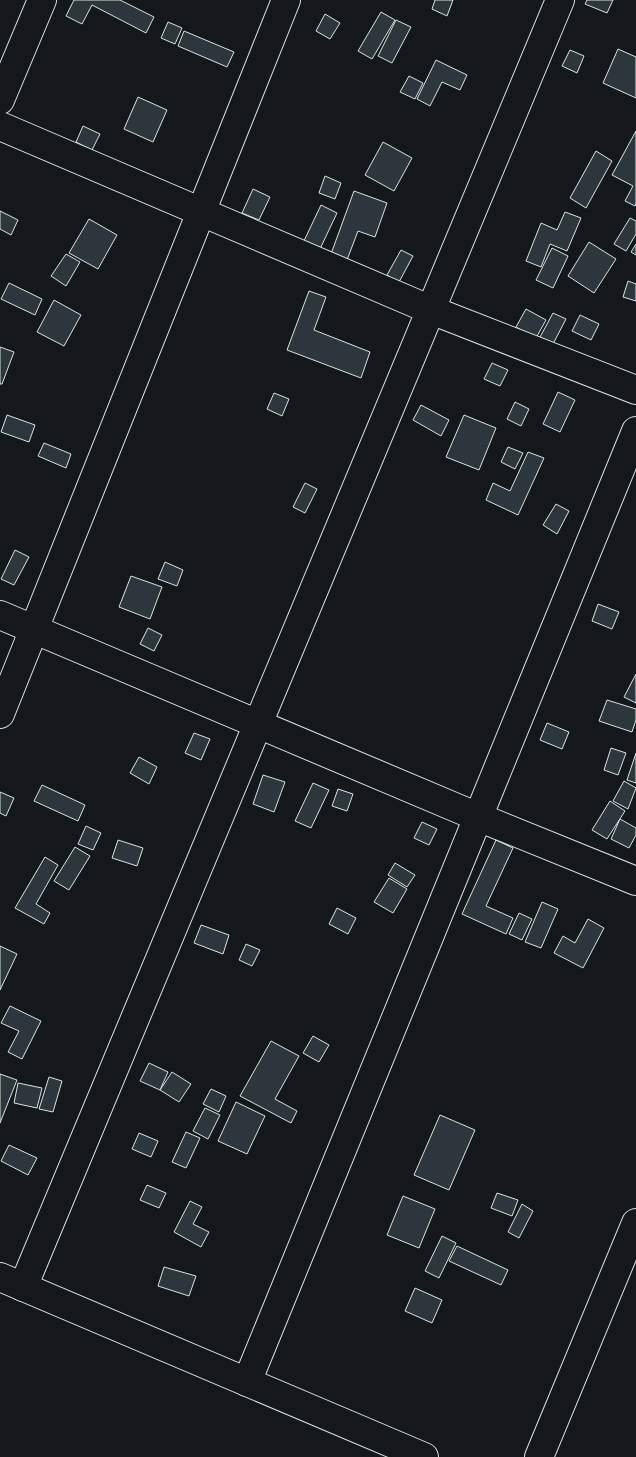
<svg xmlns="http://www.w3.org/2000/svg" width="636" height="1457" viewBox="0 0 636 1457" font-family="'Varela Round',sans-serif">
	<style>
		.building { fill: #2c363c; stroke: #d8e6dc }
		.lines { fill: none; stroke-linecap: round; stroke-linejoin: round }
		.minor-casing { stroke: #d8e6dc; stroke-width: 30 }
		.minor { stroke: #14181c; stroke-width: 28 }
	</style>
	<rect width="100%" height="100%" fill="#14181c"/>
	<g class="building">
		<polygon points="74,0 120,0 154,17 146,33 92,5 82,24 66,16"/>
		<polygon points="435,0 453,0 447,16 432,9"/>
		<polygon points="587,0 613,0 607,13 585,4"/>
		<polygon points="381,12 395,20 372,59 358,51"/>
		<polygon points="325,14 340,23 330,39 316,31"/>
		<polygon points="396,20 411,27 392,63 378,56"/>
		<polygon points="168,22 182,28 175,44 161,38"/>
		<polygon points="184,31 234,52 227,67 178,46"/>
		<polygon points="618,49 636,57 636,98 603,83"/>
		<polygon points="570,50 584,56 577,73 562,66"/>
		<polygon points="436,60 467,75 460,90 442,82 430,106 417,99"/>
		<polygon points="409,76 423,83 415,99 400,92"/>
		<polygon points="138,97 167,110 153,142 124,129"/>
		<polygon points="83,126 100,134 92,150 76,142"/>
		<polygon points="636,131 636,203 635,206 625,201 633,186 612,175"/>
		<polygon points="383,142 412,158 394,191 365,175"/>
		<polygon points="596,151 612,161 586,208 570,198"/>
		<polygon points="325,176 341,183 335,199 319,193"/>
		<polygon points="253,189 270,197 259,220 242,213"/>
		<polygon points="354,191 387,203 375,237 358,231 347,260 331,254"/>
		<polygon points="321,205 337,213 319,251 303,243"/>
		<polygon points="0,211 18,220 11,235 0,229"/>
		<polygon points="565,212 581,218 567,251 550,244 541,267 526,261 541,223 557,230"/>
		<polygon points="630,218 636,221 636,234 626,251 614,244"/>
		<polygon points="89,219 117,235 98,269 69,253"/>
		<polygon points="589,242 616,259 594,293 568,276"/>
		<polygon points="636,244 636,255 631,252"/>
		<polygon points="552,248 568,256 553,288 536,280"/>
		<polygon points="401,250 413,256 399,282 387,275"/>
		<polygon points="66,254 80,262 66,286 51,276"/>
		<polygon points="628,281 636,284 636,301 623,297"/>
		<polygon points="9,283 42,299 35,315 1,299"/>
		<polygon points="309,291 326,297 314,330 370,352 361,378 287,350"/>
		<polygon points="54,300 81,315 64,346 37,332"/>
		<polygon points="526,309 546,320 536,338 516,327"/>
		<polygon points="553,313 566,319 553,344 540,337"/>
		<polygon points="580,315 599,324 591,340 572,331"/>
		<polygon points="0,347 14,352 2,384 0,384"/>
		<polygon points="492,363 508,370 500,386 484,379"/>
		<polygon points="558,392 575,400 560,432 543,424"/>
		<polygon points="274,393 289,399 282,416 267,409"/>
		<polygon points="515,402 529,409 521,426 507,419"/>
		<polygon points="421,405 449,420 441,436 413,420"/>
		<polygon points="7,415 35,425 29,442 1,432"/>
		<polygon points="464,415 496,428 479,470 446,457"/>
		<polygon points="44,443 71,454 66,468 38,456"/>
		<polygon points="508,447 523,453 515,469 501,462"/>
		<polygon points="528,452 544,458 518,515 486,500 493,483 510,491"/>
		<polygon points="305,483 317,489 305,513 293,507"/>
		<polygon points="556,504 569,511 557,534 543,525"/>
		<polygon points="15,550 29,557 14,585 1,579"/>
		<polygon points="165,562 183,570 177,586 158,579"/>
		<polygon points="131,576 162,587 150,619 119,607"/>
		<polygon points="598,604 619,612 612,629 592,621"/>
		<polygon points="148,628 162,635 154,651 140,644"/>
		<polygon points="636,674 636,703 624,697"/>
		<polygon points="607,700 636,709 636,720 632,732 599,721"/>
		<polygon points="547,723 569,732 562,749 540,740"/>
		<polygon points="194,733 210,739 201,760 185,753"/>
		<polygon points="611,748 626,753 618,775 604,770"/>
		<polygon points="636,753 636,783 627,780"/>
		<polygon points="139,757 157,767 149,784 130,773"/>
		<polygon points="263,775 285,782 274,812 253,804"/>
		<polygon points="624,781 636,788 628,809 613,801"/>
		<polygon points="313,783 329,790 311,828 295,821"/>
		<polygon points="42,785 85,805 78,821 34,801"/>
		<polygon points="338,789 353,794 347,811 332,806"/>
		<polygon points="0,792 14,798 6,816 0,813"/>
		<polygon points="610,801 625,811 607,839 592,830"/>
		<polygon points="620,819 636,828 636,835 629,848 611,839"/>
		<polygon points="422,822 437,829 429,845 414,838"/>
		<polygon points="86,826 101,833 93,850 78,844"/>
		<polygon points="118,840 143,848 137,866 112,858"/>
		<polygon points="496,840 513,848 486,906 513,918 506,934 462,914"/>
		<polygon points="75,847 90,856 69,890 54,881"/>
		<polygon points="45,857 58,865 36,904 50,913 44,924 15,908"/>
		<polygon points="395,863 415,875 407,887 388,875"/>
		<polygon points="389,878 407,889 393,913 374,902"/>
		<polygon points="542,902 558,909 541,948 525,942"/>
		<polygon points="337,908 356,918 348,934 329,924"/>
		<polygon points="519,913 532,919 522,940 509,934"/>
		<polygon points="588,919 604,928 583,968 554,953 563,936 575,943"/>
		<polygon points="201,925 229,935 223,954 194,943"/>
		<polygon points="246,944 260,950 252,966 239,960"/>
		<polygon points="0,946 17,954 0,990"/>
		<polygon points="10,1006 41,1021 22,1059 8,1052 19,1031 1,1023"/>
		<polygon points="313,1036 329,1045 319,1062 303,1053"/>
		<polygon points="271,1041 299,1056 275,1099 297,1111 291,1123 240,1096"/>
		<polygon points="149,1063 168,1072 160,1090 140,1081"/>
		<polygon points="172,1072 191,1084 179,1102 160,1090"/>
		<polygon points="0,1074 17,1080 0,1123"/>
		<polygon points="49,1077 62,1081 53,1112 39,1109"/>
		<polygon points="18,1083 42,1088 37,1108 14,1103"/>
		<polygon points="211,1089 226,1096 219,1112 203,1104"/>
		<polygon points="236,1102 265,1116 247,1154 218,1141"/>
		<polygon points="205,1108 220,1115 208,1139 193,1131"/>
		<polygon points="440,1115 475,1130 449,1190 414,1175"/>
		<polygon points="186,1132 200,1138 186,1168 172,1162"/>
		<polygon points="139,1133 158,1141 151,1157 132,1149"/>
		<polygon points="9,1145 37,1158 28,1175 1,1161"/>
		<polygon points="147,1185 166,1193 159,1208 140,1200"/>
		<polygon points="497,1193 518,1200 512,1216 491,1208"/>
		<polygon points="403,1196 435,1209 419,1248 387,1235"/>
		<polygon points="190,1201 202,1207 193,1224 209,1232 201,1247 174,1232"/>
		<polygon points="522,1204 533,1211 519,1238 508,1232"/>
		<polygon points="442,1236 456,1243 439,1278 425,1271"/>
		<polygon points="457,1246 508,1270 501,1285 449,1261"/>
		<polygon points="164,1267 196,1276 189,1296 158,1286"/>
		<polygon points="415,1288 442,1300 432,1323 405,1311"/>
	</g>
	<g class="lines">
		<defs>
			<g id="minor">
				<polyline points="0,100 42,0"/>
				<polyline points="0,126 431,310 636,390"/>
				<polyline points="0,615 478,817 636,881"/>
				<polyline points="0,714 286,0"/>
				<polyline points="0,1277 424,1457"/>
				<polyline points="23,1287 560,0"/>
				<polyline points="247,1382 636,431"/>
				<polyline points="539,1457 636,1223"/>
			</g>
		</defs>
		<use href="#minor" class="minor-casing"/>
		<use href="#minor" class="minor"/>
	</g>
</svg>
